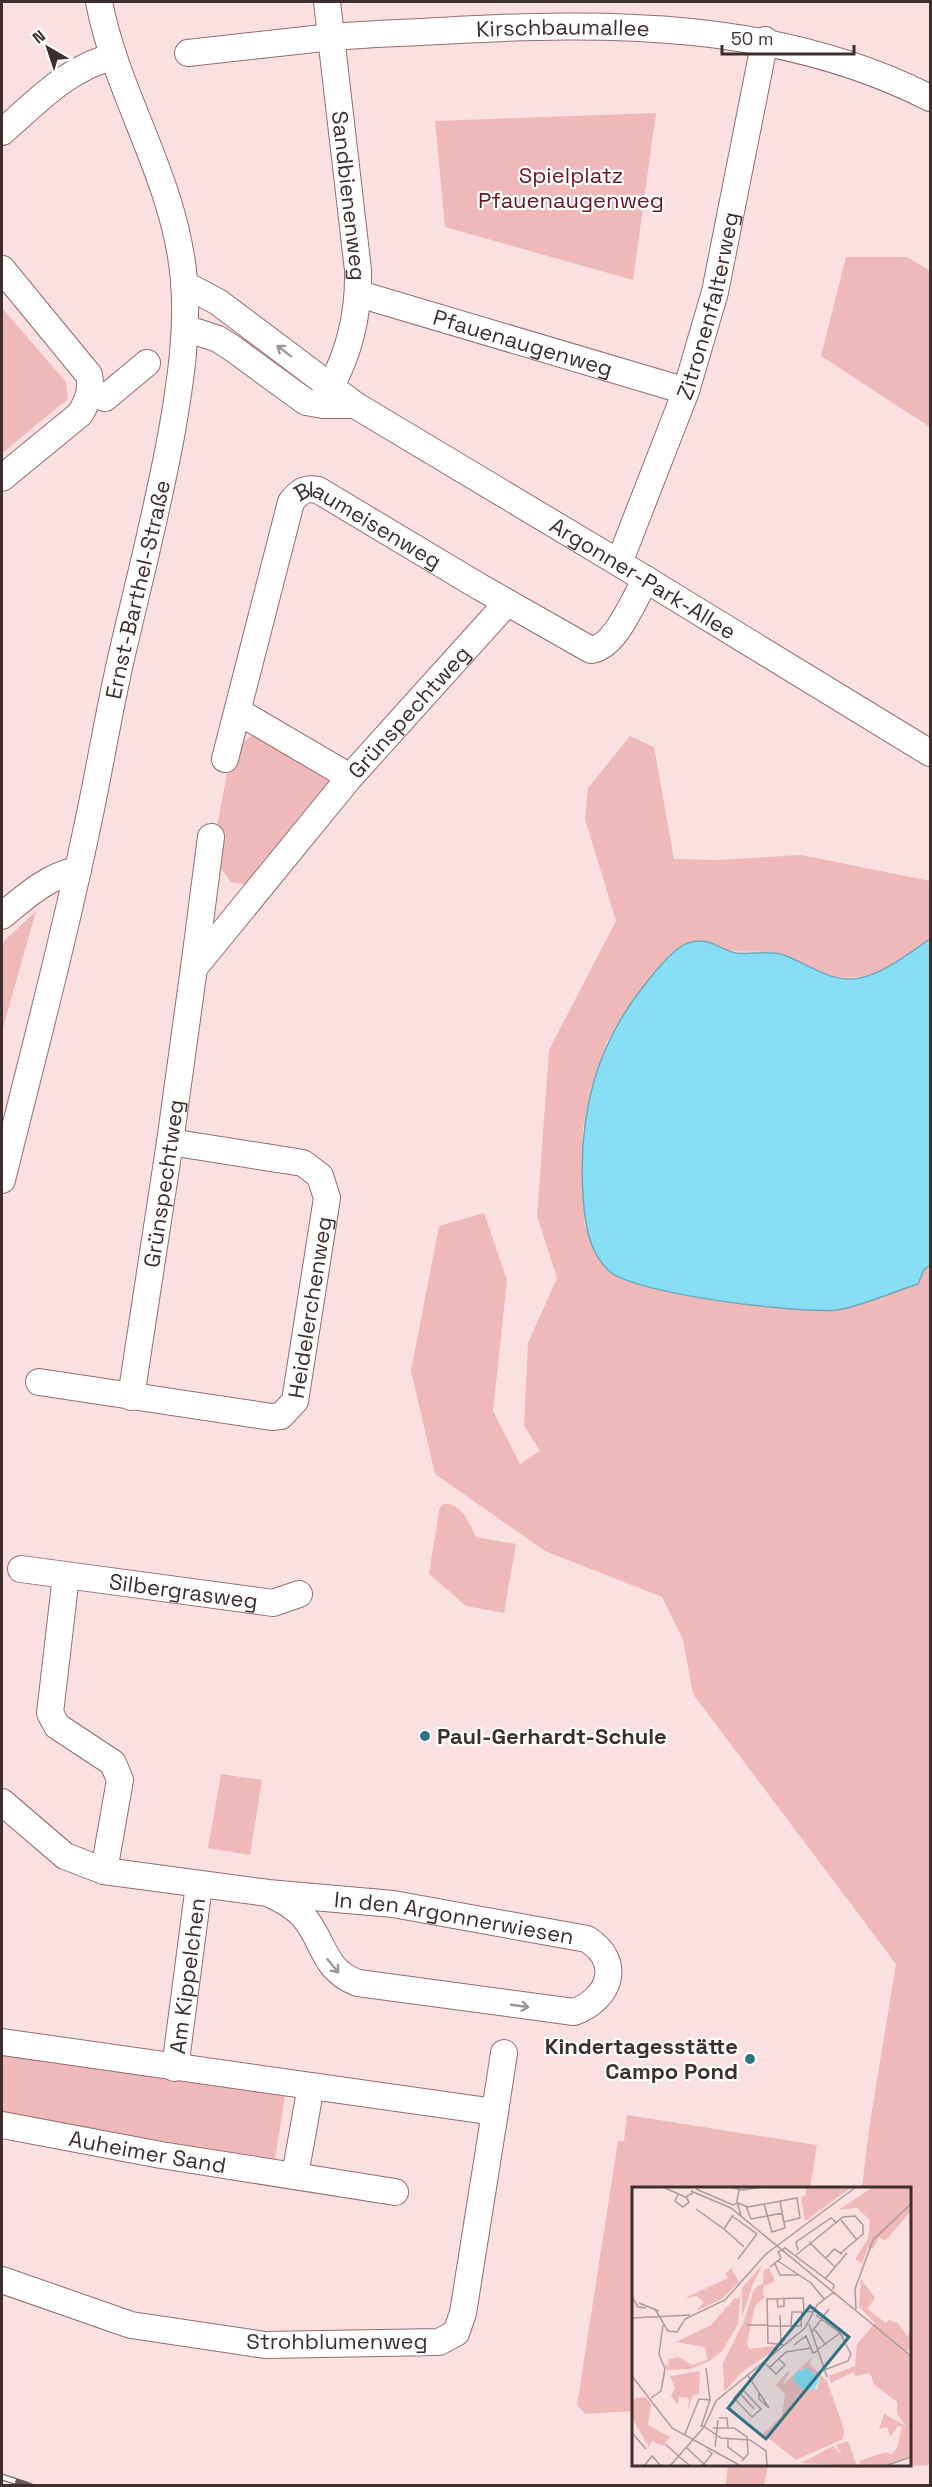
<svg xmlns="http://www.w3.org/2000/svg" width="932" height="2487" viewBox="0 0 932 2487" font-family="'Space Grotesk',sans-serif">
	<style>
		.green { fill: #efb9b9 }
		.water { fill: #86ddf4; stroke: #70a8b9; stroke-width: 1.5 }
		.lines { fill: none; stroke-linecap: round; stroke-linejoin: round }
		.minor-casing { stroke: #936d6e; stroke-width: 28 }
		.minor { stroke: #fff; stroke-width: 26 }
		.rail-casing { stroke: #6b5858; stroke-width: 7 }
		.rail { stroke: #fff; stroke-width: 4.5; stroke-dasharray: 14; stroke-linecap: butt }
		.oneway { stroke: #9e9696 }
		.poi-dot { fill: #2f7383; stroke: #fff; stroke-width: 2 }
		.labels { text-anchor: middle; stroke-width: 4.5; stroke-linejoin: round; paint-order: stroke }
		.street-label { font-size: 22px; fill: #3e2e2e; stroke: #fff }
		.park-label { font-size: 22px; fill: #6a1321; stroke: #fff }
		.poi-label { font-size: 22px; font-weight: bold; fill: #3e2e2e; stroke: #fff; text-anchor: start }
		.inset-road { fill: none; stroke: #af9999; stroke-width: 1.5 }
		.view { fill: #2f7383; fill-opacity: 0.15; stroke: #2f7383; stroke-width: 3 }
		.inset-edge { fill: none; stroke: #3e2e2e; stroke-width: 3 }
	</style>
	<rect width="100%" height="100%" fill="#fae0e0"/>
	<g class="green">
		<polygon points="656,113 633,280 445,227 435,121"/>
		<polygon points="846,257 907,257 930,271 930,427 821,356"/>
		<polygon points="2,308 66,382 68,399 2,453"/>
		<polygon points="255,733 331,779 331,788 247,885 231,882 219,866 212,853 231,752"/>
		<path d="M630,736L654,747L674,859L717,860L801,855L930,881V939C893,964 865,990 818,971C806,966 793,956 781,954C754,948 735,958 709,942L664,961L643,987L625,1011L607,1042L591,1090L583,1129L582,1183L585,1226L622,1280L693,1296L741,1303L796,1309L838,1310L930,1265V2465L856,2468L853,2465L910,2464V2188H862L869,2129L896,1964L693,1694L683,1640L662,1597L545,1551L435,1474L411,1371L439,1226L484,1213L507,1280L493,1411L520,1464L540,1451L524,1425L528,1343L557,1278L537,1216L549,1050L616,921L585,819L588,788Z"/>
		<polygon points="36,911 2,1031 2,943"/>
		<path d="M443,1504C463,1503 468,1522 476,1537L516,1544L504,1613L466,1606L429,1574L439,1510Z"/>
		<polygon points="221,1774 262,1780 250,1855 208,1848"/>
		<polygon points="2,2045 286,2090 275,2159 2,2115"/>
		<polygon points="627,2115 817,2145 810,2188 634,2188 633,2411 585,2414 577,2405 618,2141 624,2141"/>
		<polygon points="728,2465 768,2465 764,2485 726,2485"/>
	</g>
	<path class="water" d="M930,939V1265L924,1270L918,1284C896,1291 858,1307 837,1310C799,1314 634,1294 609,1271C588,1251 585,1223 583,1196C578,1115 595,1046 646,983C656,971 666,957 679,948C685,943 693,941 701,941C713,941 724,951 736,953C752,955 769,950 784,955C808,964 833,984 860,978C886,972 909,953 930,939Z"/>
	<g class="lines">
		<defs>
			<g id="minor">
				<path id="s1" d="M327,2L358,270C359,312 351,349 331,386"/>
				<path id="s2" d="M188,53C236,48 284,42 332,37C368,34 405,33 441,31C606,21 779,21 930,98"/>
				<path d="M2,132C36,103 68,67 113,57"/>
				<path d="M2,269L89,375C92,390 88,401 80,414L2,478"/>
				<path id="s3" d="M184,284L218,302L355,405L619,563L930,753"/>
				<path id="s4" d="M359,294L686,391"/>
				<polyline points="185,328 218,339 232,348 306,402 323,405 355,405"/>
				<polyline points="90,392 105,398 147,363"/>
				<path id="s5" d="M619,563L686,391L715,292L765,40"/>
				<polyline points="239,712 350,777"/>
				<path id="s6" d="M225,759L291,502C299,492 305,487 318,490L480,587L591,650C616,647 634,599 646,579"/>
				<path d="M2,916C25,897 47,876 78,870"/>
				<polyline points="194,968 211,837"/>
				<path id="s7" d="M2,1180C30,1066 61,952 85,837C98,779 107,721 120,663C138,584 159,506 173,425C181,378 188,329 184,280C175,178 118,99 99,2"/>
				<path id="s8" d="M39,1382L272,1417L281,1416L295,1401L327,1198L320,1176L303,1163L170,1142"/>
				<path id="s9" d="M131,1397L170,1142L194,968L350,777L507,603"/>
				<path id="s10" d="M21,1569L273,1603L299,1594"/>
				<polyline points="66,1576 50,1713 57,1726 113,1763 120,1780 104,1871"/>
				<path id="s11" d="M2,1802L65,1856L104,1871L268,1893L393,1904L587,1939C623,1962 610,1999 574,2012L358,1983C322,1970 325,1941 303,1916C293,1905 281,1899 268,1893"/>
				<polyline points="2,2042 495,2112 463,2313 456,2333 439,2342 265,2345 131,2325 2,2280"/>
				<path id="s12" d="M175,2068L199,1885"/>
				<polyline points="495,2112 504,2053"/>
				<path id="s13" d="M2,2125L161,2155L395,2192"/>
				<polyline points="295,2175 311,2086"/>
			</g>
		</defs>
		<use href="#minor" class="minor-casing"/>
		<use href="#minor" class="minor"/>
		<defs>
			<polyline id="rail" points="2,2477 30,2486"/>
		</defs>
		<use href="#rail" class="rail-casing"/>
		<use href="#rail" class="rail"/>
	</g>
	<defs><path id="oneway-shaft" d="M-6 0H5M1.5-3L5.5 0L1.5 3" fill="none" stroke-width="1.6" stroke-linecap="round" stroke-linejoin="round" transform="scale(1.5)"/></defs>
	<g class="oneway">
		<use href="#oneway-shaft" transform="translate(284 351) rotate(-143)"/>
		<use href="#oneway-shaft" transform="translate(333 1966) rotate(51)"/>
		<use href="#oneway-shaft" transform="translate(520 2006) rotate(8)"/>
	</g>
	<g class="poi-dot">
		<circle cx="425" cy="1736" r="6"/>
		<circle cx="750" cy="2059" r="6"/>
	</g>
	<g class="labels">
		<g class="street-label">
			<text dy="8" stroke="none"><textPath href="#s2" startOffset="376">Kirschbaumallee</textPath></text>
			<text dy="8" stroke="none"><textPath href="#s1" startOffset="195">Sandbienenweg</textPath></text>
			<text dy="8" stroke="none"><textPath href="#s5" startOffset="273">Zitronenfalterweg</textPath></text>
			<text dy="8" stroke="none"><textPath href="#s4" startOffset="171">Pfauenaugenweg</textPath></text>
			<text dy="8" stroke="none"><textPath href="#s6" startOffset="356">Blaumeisenweg</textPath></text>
			<text dy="8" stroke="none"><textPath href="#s3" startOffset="546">Argonner-Park-Allee</textPath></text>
			<text dy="8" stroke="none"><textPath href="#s7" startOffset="606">Ernst-Barthel-Straße</textPath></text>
			<text dy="8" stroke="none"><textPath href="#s9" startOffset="768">Grünspechtweg</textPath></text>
			<text dy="8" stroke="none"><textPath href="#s9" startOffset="216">Grünspechtweg</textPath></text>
			<text dy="8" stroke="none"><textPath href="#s8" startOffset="360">Heidelerchenweg</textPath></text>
			<text dy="8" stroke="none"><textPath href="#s10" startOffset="164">Silbergrasweg</textPath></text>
			<text dy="8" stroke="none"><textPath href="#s11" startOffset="478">In den Argonnerwiesen</textPath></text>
			<text dy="8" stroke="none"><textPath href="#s12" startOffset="93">Am Kippelchen</textPath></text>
			<text dy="8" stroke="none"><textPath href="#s13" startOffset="148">Auheimer Sand</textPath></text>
			<text x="337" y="2349">Strohblumenweg</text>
		</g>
		<g class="park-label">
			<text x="571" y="183">Spielplatz<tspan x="571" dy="25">Pfauenaugenweg</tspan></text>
		</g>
		<g class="poi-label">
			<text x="437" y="1744">Paul-Gerhardt-Schule</text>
			<text x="738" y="2054" text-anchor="end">Kindertagesstätte<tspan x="738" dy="25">Campo Pond</tspan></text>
		</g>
	</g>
	<g transform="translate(632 2187)">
		<rect width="279" height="279" fill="#fae0e0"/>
		<path d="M174,0H220L173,34L169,10L174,8ZM241,0H279V24L253,54L247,50L241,62L236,61L230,76L223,72L236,52L238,33L225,21L206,23ZM131,77L121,97L110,130V101ZM99,81L107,95L90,112L64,124L72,115L65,109L53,111L96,91L93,87ZM137,81L143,94L131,99L132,111L123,119L115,156L117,162L150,158L110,185L92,205L91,176L112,134L122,102L131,96L132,83ZM229,92L243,111L235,122L254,136L257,133L266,136L275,149L279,145V162L275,163L279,171V269L249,279H229L227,274L254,265L259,268L265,261L270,239H266L258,250L255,240L247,242L252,227L274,239L265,227V215L242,197L238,186L224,189L221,185L199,196L197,189L223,179L225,157L243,136L227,120ZM109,103L106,137L91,163L79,173L59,182L35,183L32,176L37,179L36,173L46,170L60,178L75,173L73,160L44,155L79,138L103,111L107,112ZM180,170L178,177L195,194L212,242L211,252L164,273L131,247L150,229L153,207L144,198L156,184L158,185L152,194V197ZM171,181L188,190L185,202L169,201L161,192ZM68,184L67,207L61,208L56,223L57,211L47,210L46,218L39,209L43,201L38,189ZM14,210L19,218L16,238L38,250L31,259L20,254L17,260L0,231V212ZM216,254L225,279L169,276L201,259L210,268L204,258Z" fill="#efb9b9" fill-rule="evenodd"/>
		<path d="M175,181L188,191L182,203L169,201L161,192L165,185Z" fill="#86ddf4"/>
		<path class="inset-road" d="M31,0L53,10L61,6M97,0L110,3L132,0M64,2L101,18L106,16M107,3L105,14L109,29M59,4L99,21L279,169M46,7L43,14L51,20L57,15L54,10M106,16L116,20L165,11L168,31L152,35M132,17L140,45L153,41L148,14M114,19L119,32L151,26M64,22L92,42L101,28M100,29L125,47L106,72M209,33L225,53M92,42L112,60M177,55L203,80M166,63L164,55L199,31L205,36M164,68L211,30L223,29L231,38V47L209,66M194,71L202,62L210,67M146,74L179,96L192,112M143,77L148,88H166M138,80L149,71L146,65L153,61L202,98L201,102M193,92L215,66M0,110L6,120L14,121M145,112L146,120L152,119V112M7,116L27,124M23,122L36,144L45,145L53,132L93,113L134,67L224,0M224,122L223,102L241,53L279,17M148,128L149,157M184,128L208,146L219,167L216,174L192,183M0,131L58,128M177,137L195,190M115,138H135M135,139H169L170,125M159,139L160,125H170M183,143L194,158M179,146L197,122M153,158L136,156L135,112L171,111L172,124L181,125M162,158L174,149L179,161M185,163L208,146M134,177L144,187L153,178L147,172M137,181L154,165L179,161L181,166L186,164M115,187L137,221L127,212V206M0,189L40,241L109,279M110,202L129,222L120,230L102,211ZM107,205L122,222M19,211L29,204L33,182L27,167L31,138M87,231H95L96,241M70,238L89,251L118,253L134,264L135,279M69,240L78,213L74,181M81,241H102L115,250L116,267L110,274M0,246L14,262M53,247L67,212L78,213M96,252V260L112,272M33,257L58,279M54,260L74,279M83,260L86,233M12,279L20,269L29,279M38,279L72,240L84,214L173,141L185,118L202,105M70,279L80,267L76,263M252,279L279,270"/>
		<path class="view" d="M178,119L217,150L134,252L96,221Z"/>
		<rect width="279" height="279" class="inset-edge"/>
	</g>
	<rect width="932" height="2487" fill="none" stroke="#3e2e2e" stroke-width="6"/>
	<g transform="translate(48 48) rotate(321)" stroke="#ffffff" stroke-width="4.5" paint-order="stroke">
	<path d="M0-4.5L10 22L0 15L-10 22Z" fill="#3e2e2e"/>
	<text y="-9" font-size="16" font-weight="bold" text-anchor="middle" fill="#3e2e2e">N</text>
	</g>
	<path d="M722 45v9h132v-9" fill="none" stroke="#3e2e2e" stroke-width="3"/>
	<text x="731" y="45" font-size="18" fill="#3e2e2e" stroke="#ffffff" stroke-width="4.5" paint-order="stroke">50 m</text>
</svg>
